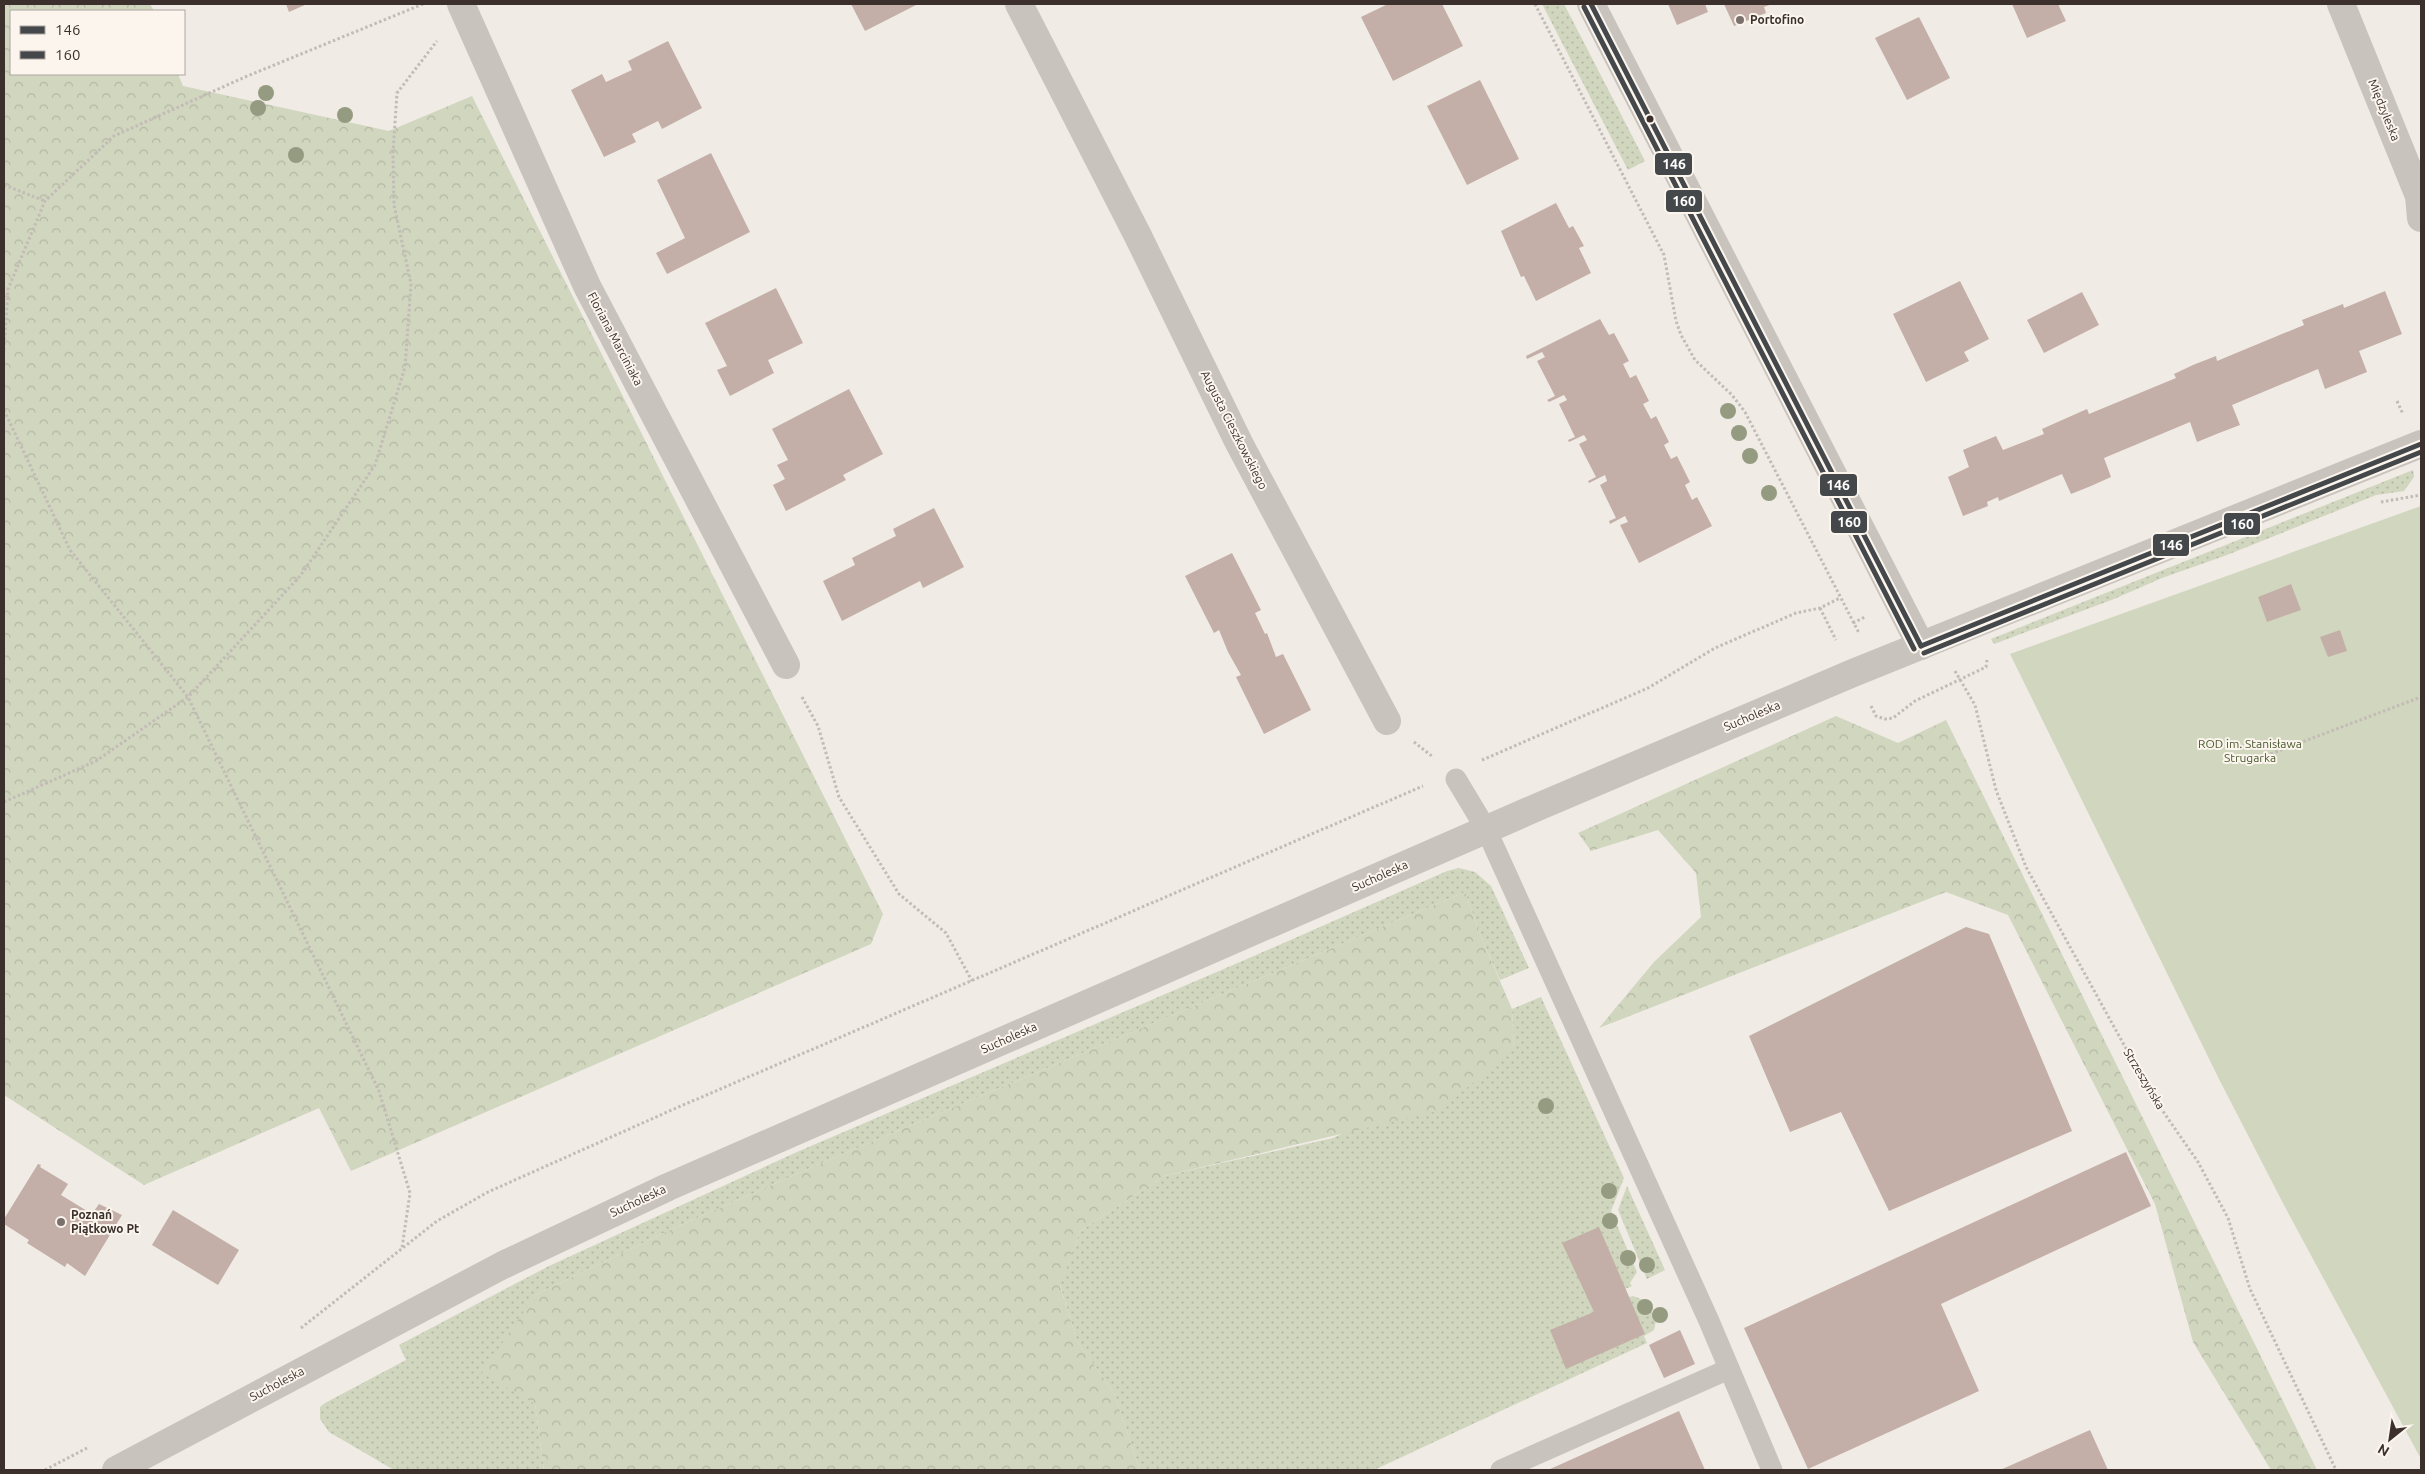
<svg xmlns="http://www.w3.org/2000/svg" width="2425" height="1474" viewBox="0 0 2425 1474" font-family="Ubuntu,sans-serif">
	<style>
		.grass { fill: url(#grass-dots) }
		.forest { fill: url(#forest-crowns) }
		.garden { fill: #d1d6bf }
		.building { fill: #c3afa7 }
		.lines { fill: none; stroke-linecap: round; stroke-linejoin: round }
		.path { stroke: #c2bbb6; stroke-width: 3; stroke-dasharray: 2.5 2.5; stroke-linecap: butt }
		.service { stroke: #c9c3be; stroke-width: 21 }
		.minor { stroke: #c9c3be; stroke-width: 28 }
		.tertiary { stroke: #c9c3be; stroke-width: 28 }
		.bus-1-casing { stroke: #fbf5ee; stroke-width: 9 }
		.bus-2-casing { stroke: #fbf5ee; stroke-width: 9 }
		.bus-1 { stroke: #45484a; stroke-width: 5 }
		.bus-2 { stroke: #45484a; stroke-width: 5 }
		.tree { fill: #959b80 }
		.poi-dot { fill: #7a716c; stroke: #fbf5ee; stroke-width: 2 }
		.bus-dot { fill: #3b302b; stroke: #fbf5ee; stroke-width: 2 }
		.labels { text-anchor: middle; stroke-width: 4; stroke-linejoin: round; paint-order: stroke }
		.poi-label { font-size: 12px; font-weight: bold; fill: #3b302b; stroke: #fbf5ee; text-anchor: start }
		.street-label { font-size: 12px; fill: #3b302b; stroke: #fbf5ee }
		.park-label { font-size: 12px; fill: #4a5a2e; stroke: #fbf5ee }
		.line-badge { stroke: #fbf5ee; stroke-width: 2 }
		.badge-label { font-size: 14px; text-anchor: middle; font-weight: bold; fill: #fff }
	</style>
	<defs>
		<pattern id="grass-dots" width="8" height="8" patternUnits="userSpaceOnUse" patternTransform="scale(1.25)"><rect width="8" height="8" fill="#d1d6bf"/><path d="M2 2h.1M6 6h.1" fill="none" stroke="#b4b8a4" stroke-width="1.8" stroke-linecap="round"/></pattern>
		<pattern id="forest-crowns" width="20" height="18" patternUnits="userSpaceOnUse" patternTransform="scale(1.25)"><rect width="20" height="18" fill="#d1d6bf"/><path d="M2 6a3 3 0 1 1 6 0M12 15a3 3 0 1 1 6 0" fill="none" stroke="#b4b8a4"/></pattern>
	</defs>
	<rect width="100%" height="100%" fill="#f0ebe5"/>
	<g class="grass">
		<polygon points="1542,4 1564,4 1645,161 1628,170"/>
		<polygon points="2413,470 2414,477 2404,491 2376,495 2227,555 2162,578 2114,599 1994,644 1991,639"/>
		<polygon points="1459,868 1475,872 1491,886 1529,968 1500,980 1481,937 1465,892 817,1165 672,1229 535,1295 535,1404 544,1470 394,1470 329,1432 320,1419 320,1407 325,1403 406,1360 399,1345 549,1266 797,1152 1247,959 1447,871"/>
		<polygon points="1541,997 1624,1178 1611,1211 1637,1272 1630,1283 1632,1286 1625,1289 1629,1297 1633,1296 1646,1301 1656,1321 1654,1330 1644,1336 1647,1343 1374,1470 1140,1470 1114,1393 1077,1341 1060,1285 1080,1231 1164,1176 1333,1138 1514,1050 1512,1009"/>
		<polygon points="1627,1186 1665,1270 1647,1279 1618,1210"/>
	</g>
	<g class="forest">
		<polygon points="4,4 150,4 154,11 11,11 11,74 178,74 183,86 389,131 472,96 883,914 871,944 351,1171 319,1108 144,1185 4,1095"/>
		<polygon points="1836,716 1898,743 1946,720 2317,1470 2271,1470 2193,1342 2155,1204 2008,915 1946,892 1599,1028 1654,962 1701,917 1696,873 1658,830 1591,851 1578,833"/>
		<polygon points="1465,892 1481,937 1512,1009 1514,1050 1438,1111 1164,1176 1080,1231 1060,1286 1077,1341 1114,1393 1140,1470 544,1470 535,1404 482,1373 535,1295 672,1229 817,1165"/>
	</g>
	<polygon class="garden" points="2421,506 2421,1459 2286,1209 2220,1081 2010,654"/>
	<g class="building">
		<polygon points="286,4 307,4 289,12"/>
		<polygon points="851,4 918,4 865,31"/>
		<polygon points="1388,4 1442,4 1463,46 1393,81 1361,17"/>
		<polygon points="1668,4 1705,4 1708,12 1677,25"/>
		<polygon points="1724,4 1772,4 1764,7 1766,13 1734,26"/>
		<polygon points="2012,4 2058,4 2066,21 2027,38"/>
		<polygon points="1919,17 1950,78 1907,100 1875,38"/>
		<polygon points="668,41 702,108 662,129 658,121 632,134 636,142 604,157 571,90 602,74 606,82 632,70 628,61"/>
		<polygon points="1480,80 1519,159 1467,185 1427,106"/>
		<polygon points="711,153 750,232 667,274 656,253 685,238 657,180"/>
		<polygon points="1556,203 1569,228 1573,226 1584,246 1579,248 1591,273 1536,301 1524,276 1521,277 1501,231"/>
		<polygon points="1960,281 1989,339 1964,352 1969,361 1926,382 1893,314"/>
		<polygon points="776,288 803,343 768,360 774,373 730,396 717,370 727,366 705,323"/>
		<polygon points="2385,291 2402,334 2359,351 2367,372 2325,389 2318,369 2232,405 2240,425 2219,433 2197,442 2190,422 2104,458 2111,477 2091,486 2071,494 2062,474 1999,501 1998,497 1987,502 1988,506 1963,516 1948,477 1969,467 1963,450 1996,436 2003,450 2044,434 2042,429 2087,409 2089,414 2176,378 2174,374 2193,365 2216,356 2217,361 2304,325 2302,320 2343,304 2344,308"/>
		<polygon points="2082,292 2099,325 2044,353 2027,320"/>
		<polygon points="1600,319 1609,335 1614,333 1629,361 1623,364 1630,378 1636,375 1649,401 1643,404 1651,419 1656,416 1669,442 1664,445 1671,459 1677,456 1690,482 1685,485 1692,500 1697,497 1712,526 1639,563 1620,525 1628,522 1625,516 1610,524 1609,521 1616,518 1600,485 1607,481 1605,475 1589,483 1588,481 1596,477 1579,444 1587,440 1584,435 1569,442 1568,440 1575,437 1559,404 1567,400 1564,395 1549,402 1547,400 1555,396 1537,361 1545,357 1542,352 1527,359 1526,356"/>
		<polygon points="849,389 883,454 843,475 846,480 786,511 773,485 785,479 777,465 788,460 772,429"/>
		<polygon points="934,508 964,567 923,588 920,581 842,621 823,581 855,565 852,558 896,536 893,529"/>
		<polygon points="1232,553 1261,610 1255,613 1265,634 1267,633 1276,657 1283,654 1311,710 1264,734 1236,677 1241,675 1228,652 1219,630 1214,633 1185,576"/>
		<polygon points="2291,584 2301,610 2267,622 2258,597"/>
		<polygon points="2340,630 2347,651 2328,657 2320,637"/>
		<polygon points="1966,927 1989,934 2072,1131 1889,1211 1841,1112 1790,1132 1749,1036"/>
		<polygon points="2126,1152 2151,1206 1941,1304 1979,1391 1808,1469 1744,1328"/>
		<polygon points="38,1164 41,1165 40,1167 68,1184 61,1195 92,1214 99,1204 122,1215 85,1276 67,1263 65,1267 27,1243 29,1240 4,1224 4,1219"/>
		<polygon points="173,1210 239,1250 218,1285 152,1245"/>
		<polygon points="1599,1227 1645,1334 1566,1369 1550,1330 1594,1312 1562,1243"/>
		<polygon points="1680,1330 1695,1364 1664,1378 1649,1345"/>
		<polygon points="1679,1411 1705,1470 1548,1470"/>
		<polygon points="2090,1430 2108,1470 2000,1470"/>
	</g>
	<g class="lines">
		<g class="path">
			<polyline points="1535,4 1664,255 1676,321 1681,335 1695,360 1732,395 1745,412 1859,633"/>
			<polyline points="4,185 45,201"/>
			<polyline points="4,350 8,289 45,201 114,136 245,77 423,4"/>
			<polyline points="2397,401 2403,414"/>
			<polyline points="4,410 70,550 188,697 379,1091 410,1193 402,1248"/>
			<polyline points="2381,502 2421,495"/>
			<polyline points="1820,608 1836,640"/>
			<polyline points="1853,623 1865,617"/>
			<polyline points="1955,671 1975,705 1996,790 2026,867 2151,1094 2198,1162 2228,1218 2250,1289 2336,1470"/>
			<polyline points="802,697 818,726 839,797 899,894 946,933 972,981"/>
			<polyline points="1871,706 1876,716 1885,719 1893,718 1915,701 1986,667 1987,660"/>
			<polyline points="1414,742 1433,757"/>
			<polyline points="1482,760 1648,688 1715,648 1796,613 1820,608 1840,598"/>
			<polyline points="2252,761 2421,697"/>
			<polyline points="4,802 96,761 188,697 301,575 375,465 405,367 411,284 394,205 393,153 397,93 437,41"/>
			<polyline points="301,1328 437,1221 488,1192 674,1109 1423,786"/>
			<polyline points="45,1470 87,1448"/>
		</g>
		<g class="service">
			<polyline points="1456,779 1486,829 1709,1321 1772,1470"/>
			<polyline points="1501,1470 1729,1369"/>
		</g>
		<g class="minor">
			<polyline points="461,4 587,286 786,665"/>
			<polyline points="1019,4 1138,236 1239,443 1387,721"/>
			<polyline points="2341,4 2419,196 2421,218"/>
		</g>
		<g class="tertiary">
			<polyline points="1591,4 1921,646"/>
			<polyline points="116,1470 503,1265 668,1187 1540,806 1853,673 2421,444"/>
		</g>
		<defs>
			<g id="bus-1">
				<polyline points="1591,4 1921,646"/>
				<polyline points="1921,646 2421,444"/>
			</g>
			<g id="bus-2">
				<polyline points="1584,7 1914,649"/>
				<polyline points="1924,653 2421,452"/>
			</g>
		</defs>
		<use href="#bus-1" class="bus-1-casing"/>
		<use href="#bus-2" class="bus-2-casing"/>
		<use href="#bus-1" class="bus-1"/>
		<use href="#bus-2" class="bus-2"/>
	</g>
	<g class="tree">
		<circle cx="266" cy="93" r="8"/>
		<circle cx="258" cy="108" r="8"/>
		<circle cx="345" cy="115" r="8"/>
		<circle cx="296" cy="155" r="8"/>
		<circle cx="1728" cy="411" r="8"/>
		<circle cx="1739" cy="433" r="8"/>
		<circle cx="1750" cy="456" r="8"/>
		<circle cx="1769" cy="493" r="8"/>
		<circle cx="1546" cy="1106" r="8"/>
		<circle cx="1609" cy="1191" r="8"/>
		<circle cx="1610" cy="1221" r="8"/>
		<circle cx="1628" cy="1258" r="8"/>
		<circle cx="1647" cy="1265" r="8"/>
		<circle cx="1645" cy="1307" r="8"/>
		<circle cx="1660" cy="1315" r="8"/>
	</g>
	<g class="poi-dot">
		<circle cx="1740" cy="20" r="5"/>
		<circle cx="61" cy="1222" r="5"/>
	</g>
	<circle class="bus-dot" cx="1650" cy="119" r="4.5"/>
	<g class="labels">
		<g class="poi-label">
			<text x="1750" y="24">Portofino</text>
			<text x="71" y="1219">Poznań<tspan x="71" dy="14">Piątkowo Pt</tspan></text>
		</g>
		<g class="street-label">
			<text transform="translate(2384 110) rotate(68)" y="4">Międzyleska</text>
			<text transform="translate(615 339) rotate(62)" y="4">Floriana Marciniaka</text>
			<text transform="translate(1234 430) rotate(63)" y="4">Augusta Cieszkowskiego</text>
			<text transform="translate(1752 716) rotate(-23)" y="4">Sucholeska</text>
			<text transform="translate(1380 876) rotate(-24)" y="4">Sucholeska</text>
			<text transform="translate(1009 1038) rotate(-24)" y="4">Sucholeska</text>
			<text transform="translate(2144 1079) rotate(59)" y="4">Strzeszyńska</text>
			<text transform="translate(638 1201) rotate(-25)" y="4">Sucholeska</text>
			<text transform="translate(277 1384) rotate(-28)" y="4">Sucholeska</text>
		</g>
		<g class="park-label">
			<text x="2250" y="748">ROD im. Stanisława<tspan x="2250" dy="14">Strugarka</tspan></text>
		</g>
	</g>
	<g class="line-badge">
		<rect x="1654" y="152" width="39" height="24" rx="5" fill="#45484a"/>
		<rect x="1665" y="189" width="38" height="24" rx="5" fill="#45484a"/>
		<rect x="1819" y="473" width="39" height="24" rx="5" fill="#45484a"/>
		<rect x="1830" y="510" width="38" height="24" rx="5" fill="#45484a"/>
		<rect x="2223" y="512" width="38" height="24" rx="5" fill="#45484a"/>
		<rect x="2152" y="533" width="38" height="24" rx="5" fill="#45484a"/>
	</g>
	<g class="badge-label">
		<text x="1674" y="169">146</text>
		<text x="1684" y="206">160</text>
		<text x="1838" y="490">146</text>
		<text x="1849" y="527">160</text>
		<text x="2242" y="529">160</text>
		<text x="2171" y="550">146</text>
	</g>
	<rect width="2425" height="1474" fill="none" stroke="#3b302b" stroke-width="10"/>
	<rect x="10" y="10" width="175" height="65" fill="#fbf5ee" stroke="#aea6a0"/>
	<rect x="20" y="26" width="25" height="8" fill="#45484a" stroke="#aea6a0"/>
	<text x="55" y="35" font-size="15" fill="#3b302b">146</text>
	<rect x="20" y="51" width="25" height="8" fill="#45484a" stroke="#aea6a0"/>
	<text x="55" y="60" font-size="15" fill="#3b302b">160</text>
	<g transform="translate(2390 1439) rotate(210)" stroke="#fbf5ee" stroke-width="4" paint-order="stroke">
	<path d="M0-4L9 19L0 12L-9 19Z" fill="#3b302b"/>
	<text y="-8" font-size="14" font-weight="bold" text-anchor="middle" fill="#3b302b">N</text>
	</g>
</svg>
